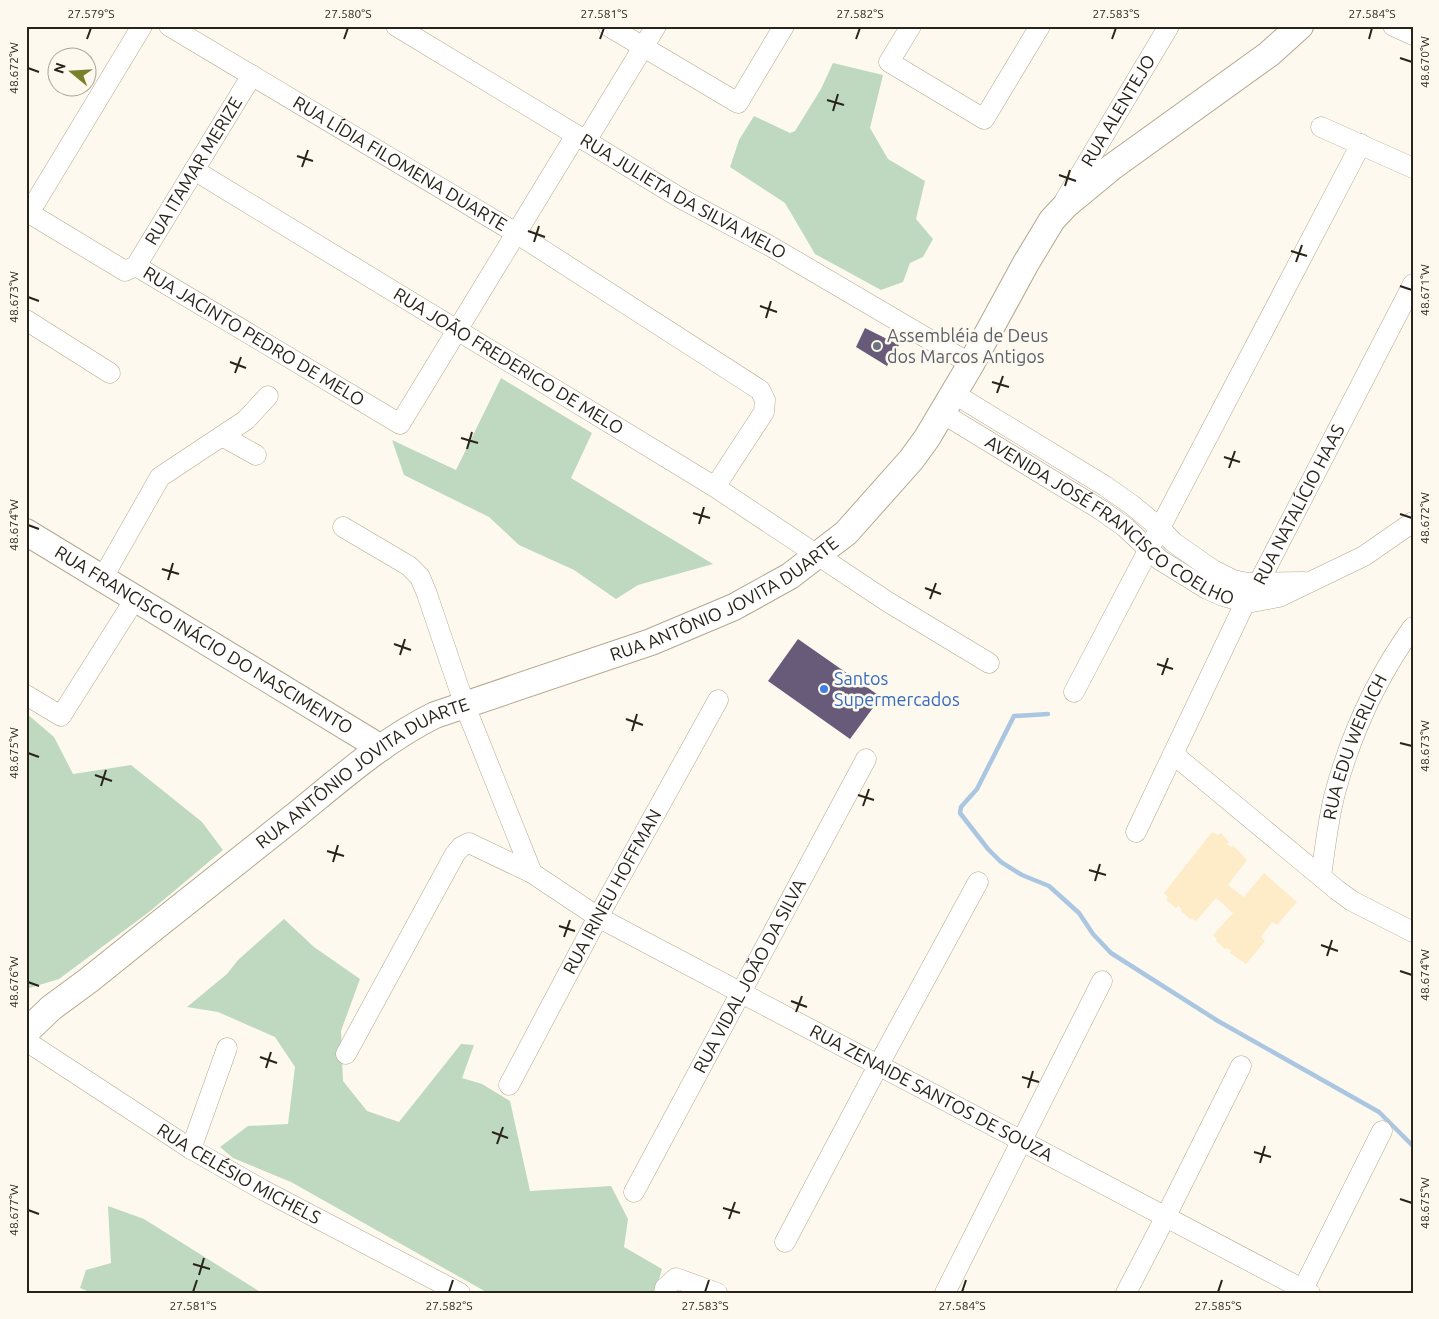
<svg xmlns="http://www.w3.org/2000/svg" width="1439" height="1319" viewBox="0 0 1439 1319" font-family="Ubuntu,sans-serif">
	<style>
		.built { fill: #feecc9 }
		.green { fill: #bed9c0 }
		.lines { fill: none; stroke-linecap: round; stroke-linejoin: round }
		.stream { stroke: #aac6e1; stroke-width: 4.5 }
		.building { fill: #685b79 }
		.minor-casing { stroke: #b5a78e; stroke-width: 21 }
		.major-casing { stroke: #b5a78e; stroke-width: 28 }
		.minor { stroke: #fff; stroke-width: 20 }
		.major { stroke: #fff; stroke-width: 26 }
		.ticks { fill: none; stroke: #292419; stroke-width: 2 }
		.worship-dot { fill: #6b7280; stroke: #fef9ee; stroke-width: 2 }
		.shop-dot { fill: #3f7fe0; stroke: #fef9ee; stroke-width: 2 }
		.labels { text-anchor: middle; stroke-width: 5; stroke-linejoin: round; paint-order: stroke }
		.street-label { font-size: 18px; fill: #292419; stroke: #fef9ee }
		.worship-label { font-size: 18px; fill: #5b616d; stroke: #fef9ee; text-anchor: start }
		.shop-label { font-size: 18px; fill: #366cbe; stroke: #fef9ee; text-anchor: start }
		.neatline { fill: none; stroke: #292419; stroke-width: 2 }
		.ticks-label { font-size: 12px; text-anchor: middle; fill: #292419 }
	</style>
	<rect width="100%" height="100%" fill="#fef9ee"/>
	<polygon class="built" points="1212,832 1218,835 1221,833 1229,842 1227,844 1231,847 1233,845 1247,860 1228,885 1244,897 1264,873 1297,902 1277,925 1272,922 1261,937 1265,941 1246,964 1230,953 1231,951 1227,948 1225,949 1216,941 1217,939 1213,935 1233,913 1216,898 1196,921 1191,918 1191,920 1181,911 1182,909 1178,906 1176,908 1166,900 1168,897 1164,893"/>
	<g class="green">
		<polygon points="833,63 883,75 870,128 888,159 925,181 916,219 933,239 923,257 910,263 903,282 881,290 815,254 785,203 730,167 739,140 754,116 790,133 795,131 821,89"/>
		<polygon points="501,378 592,433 571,478 713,564 638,585 616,599 574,570 519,545 489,517 404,475 392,440 456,470"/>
		<polygon points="26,713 54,737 73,774 131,765 202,822 223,850 149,912 59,979 26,989"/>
		<polygon points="284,919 314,947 360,979 341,1031 343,1081 367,1111 399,1122 461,1044 474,1045 462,1078 482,1084 510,1101 530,1191 611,1186 628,1219 624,1247 662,1269 655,1293 488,1293 291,1182 233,1158 220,1147 248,1126 288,1124 295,1067 275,1037 218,1012 187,1007 227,974 238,960"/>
		<polygon points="108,1206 144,1219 262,1293 92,1293 80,1288 86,1270 111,1263"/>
	</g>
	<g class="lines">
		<polyline class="stream" points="1048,714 1014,716 977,789 961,807 960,813 988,849 1001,862 1022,875 1049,886 1079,913 1093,934 1111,953 1218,1021 1379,1112 1413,1146"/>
	</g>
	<g class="building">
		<polygon points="865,328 899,345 887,366 856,347"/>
		<polygon points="798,639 881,697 850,739 768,681"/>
	</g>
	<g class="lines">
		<defs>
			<g id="minor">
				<path id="s1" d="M142,26L29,213L125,271L136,266L400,424L576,135"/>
				<path id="s2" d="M169,26L516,233L760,390L765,400L764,412L715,487"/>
				<path id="s3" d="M396,26L682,199L770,246L971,364"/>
				<polyline points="608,26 738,103 784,26"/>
				<polyline points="911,26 889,62 984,119 1040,26"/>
				<polyline points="1393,26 1413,35"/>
				<polyline points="1321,127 1413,168"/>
				<polyline points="586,141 656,26"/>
				<path id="s4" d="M194,170L715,487L888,602L989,663"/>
				<path id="s5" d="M1065,200L1169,26"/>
				<path id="s6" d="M136,266L252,75"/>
				<polyline points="26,320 110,373"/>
				<polyline points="953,393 1105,486 1132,505 1160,528 1173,542 1213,570 1233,580 1248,583 1304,582"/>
				<path id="s7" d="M942,413L1101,510L1125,527L1160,560L1207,589L1223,596L1247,603L1279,597L1364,556L1413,522"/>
				<polyline points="222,436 256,455"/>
				<polyline points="343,527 409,566 420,577 427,594 465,706 532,873"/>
				<polyline points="102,579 160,477 246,420 268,396"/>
				<polyline points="1074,692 1361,144"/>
				<polyline points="26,695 61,716 135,599"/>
				<polyline points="1173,754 1337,890 1352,901 1413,932"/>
				<path id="s8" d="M1136,832L1244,605L1257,586L1413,284"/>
				<path id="s9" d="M1321,876C1325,849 1328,820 1335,793C1351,734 1377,677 1413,627"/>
				<path id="s10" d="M26,1041L191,1149L263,1190L460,1293"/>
				<path id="s11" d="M346,1054L455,854L461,847L469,843L532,873L598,917L626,932L1310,1293"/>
				<path id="s12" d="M509,1085L598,917L718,700"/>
				<polyline points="191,1149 227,1048"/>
				<path id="s13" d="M634,1192L866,759"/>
				<polyline points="785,1242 878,1066 978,882"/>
				<polyline points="664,1293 665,1288 676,1278 717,1293"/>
				<polyline points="945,1293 1102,981"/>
				<polyline points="1126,1293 1165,1218 1241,1066"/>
				<polyline points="1301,1293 1382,1131"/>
			</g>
			<g id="major">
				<path id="s14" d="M26,532L381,748"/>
				<path id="s15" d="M26,1032L51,1008L89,980C156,926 223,873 291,819C337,782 382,741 435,715L651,642L734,607L790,576L846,533L911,460L927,438L971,364L1026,263L1052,220L1066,205L1112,167L1269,54L1300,26"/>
			</g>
		</defs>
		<use href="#minor" class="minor-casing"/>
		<use href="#major" class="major-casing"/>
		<use href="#minor" class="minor"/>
		<use href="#major" class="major"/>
	</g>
	<path class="ticks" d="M87,39L91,28M344,39L348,28M600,39L604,28M856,39L860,28M1112,39L1116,28M1369,39L1372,28M1400,58L1412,62M28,68L39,72M827,100L844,105M833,111L838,94M297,156L313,161M302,167L308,150M1059,175L1076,181M1065,186L1070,170M528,231L545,237M534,242L539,226M1291,251L1307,256M1296,262L1302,245M1400,286L1412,290M28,297L39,301M760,306L777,312M766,318L771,301M230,362L246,368M235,373L241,357M992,382L1009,387M997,393L1003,376M461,438L478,443M467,449L472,432M1224,457L1240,462M1229,468L1235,451M693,513L710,518M1400,514L1412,518M699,524L704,507M28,525L39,529M162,569L179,574M168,580L173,563M925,588L941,594M930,599L936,583M394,644L411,650M400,655L405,639M1157,664L1173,669M1162,675L1168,658M626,719L643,725M632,731L637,714M1400,743L1412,746M28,753L39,757M95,775L112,781M101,786L106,770M858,795L874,800M863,806L869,789M327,851L344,856M333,862L338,845M1089,870L1106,875M1095,881L1100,864M559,926L575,931M564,937L570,920M1321,945L1338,951M1327,956L1332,940M1400,971L1412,975M28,982L39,986M791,1001L807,1007M796,1012L802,996M260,1057L277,1063M266,1068L271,1052M1022,1077L1039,1082M1028,1088L1033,1071M492,1132L508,1138M497,1144L503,1127M1254,1152L1271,1157M1260,1163L1265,1146M1400,1199L1412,1203M723,1208L740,1213M28,1210L39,1214M729,1219L735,1202M193,1264L210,1269M199,1275L204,1258M193,1292L197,1280M449,1292L453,1280M705,1292L709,1280M962,1292L966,1280M1218,1292L1222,1280"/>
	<circle class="worship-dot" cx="877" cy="346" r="5"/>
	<circle class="shop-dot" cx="824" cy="689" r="5"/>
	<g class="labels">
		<g class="street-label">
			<text dy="6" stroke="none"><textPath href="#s5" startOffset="104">RUA ALENTEJO</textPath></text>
			<text dy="6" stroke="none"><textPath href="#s2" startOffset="269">RUA LÍDIA FILOMENA DUARTE</textPath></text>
			<text dy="6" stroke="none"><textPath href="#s6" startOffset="111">RUA ITAMAR MERIZE</textPath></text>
			<text dy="6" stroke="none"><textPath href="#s3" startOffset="334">RUA JULIETA DA SILVA MELO</textPath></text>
			<text dy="6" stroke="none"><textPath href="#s1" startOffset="480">RUA JACINTO PEDRO DE MELO</textPath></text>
			<text dy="6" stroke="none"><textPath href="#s4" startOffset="368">RUA JOÃO FREDERICO DE MELO</textPath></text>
			<text dy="6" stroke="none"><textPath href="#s8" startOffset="366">RUA NATALÍCIO HAAS</textPath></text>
			<text dy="6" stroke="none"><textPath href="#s7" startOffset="200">AVENIDA JOSÉ FRANCISCO COELHO</textPath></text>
			<text dy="6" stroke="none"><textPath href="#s15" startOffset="831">RUA ANTÔNIO JOVITA DUARTE</textPath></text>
			<text dy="6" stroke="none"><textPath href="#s14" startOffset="208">RUA FRANCISCO INÁCIO DO NASCIMENTO</textPath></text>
			<text dy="6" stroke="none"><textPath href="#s9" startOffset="134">RUA EDU WERLICH</textPath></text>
			<text dy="6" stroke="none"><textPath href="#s15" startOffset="426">RUA ANTÔNIO JOVITA DUARTE</textPath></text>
			<text dy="6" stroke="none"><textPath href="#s12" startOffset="219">RUA IRINEU HOFFMAN</textPath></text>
			<text dy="6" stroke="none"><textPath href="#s13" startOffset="245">RUA VIDAL JOÃO DA SILVA</textPath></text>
			<text dy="6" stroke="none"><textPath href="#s11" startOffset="772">RUA ZENAIDE SANTOS DE SOUZA</textPath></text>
			<text dy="6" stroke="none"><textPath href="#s10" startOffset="251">RUA CELÉSIO MICHELS</textPath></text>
		</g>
		<g class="worship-label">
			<text x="887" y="342">Assembléia de Deus<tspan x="887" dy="21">dos Marcos Antigos</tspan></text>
		</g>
		<g class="shop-label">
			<text x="834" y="685">Santos<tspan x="834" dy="21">Supermercados</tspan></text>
		</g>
	</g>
	<rect width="1439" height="1319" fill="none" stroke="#fef9ee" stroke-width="55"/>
	<g transform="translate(72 72) rotate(288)"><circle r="24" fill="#fef9ee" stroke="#a9a499"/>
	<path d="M0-4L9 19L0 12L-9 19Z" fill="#7a802b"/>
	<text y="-8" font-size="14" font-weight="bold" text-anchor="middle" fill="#292419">N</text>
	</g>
	<rect x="28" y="28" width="1384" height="1264" class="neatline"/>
	<g class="ticks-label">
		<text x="91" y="18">27.579°S</text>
		<text x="348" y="18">27.580°S</text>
		<text x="604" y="18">27.581°S</text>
		<text x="860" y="18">27.582°S</text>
		<text x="1116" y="18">27.583°S</text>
		<text x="1372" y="18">27.584°S</text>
		<text transform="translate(1425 62) rotate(-90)" y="4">48.670°W</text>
		<text transform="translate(14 68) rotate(-90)" y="4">48.672°W</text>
		<text transform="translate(1425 290) rotate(-90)" y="4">48.671°W</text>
		<text transform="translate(14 297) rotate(-90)" y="4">48.673°W</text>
		<text transform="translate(1425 518) rotate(-90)" y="4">48.672°W</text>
		<text transform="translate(14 525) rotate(-90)" y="4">48.674°W</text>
		<text transform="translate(1425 746) rotate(-90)" y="4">48.673°W</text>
		<text transform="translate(14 753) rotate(-90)" y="4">48.675°W</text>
		<text transform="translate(1425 975) rotate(-90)" y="4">48.674°W</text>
		<text transform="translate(14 982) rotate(-90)" y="4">48.676°W</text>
		<text transform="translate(1425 1203) rotate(-90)" y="4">48.675°W</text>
		<text transform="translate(14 1210) rotate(-90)" y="4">48.677°W</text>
		<text x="193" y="1310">27.581°S</text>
		<text x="449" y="1310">27.582°S</text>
		<text x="705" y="1310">27.583°S</text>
		<text x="962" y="1310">27.584°S</text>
		<text x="1218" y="1310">27.585°S</text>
	</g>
</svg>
